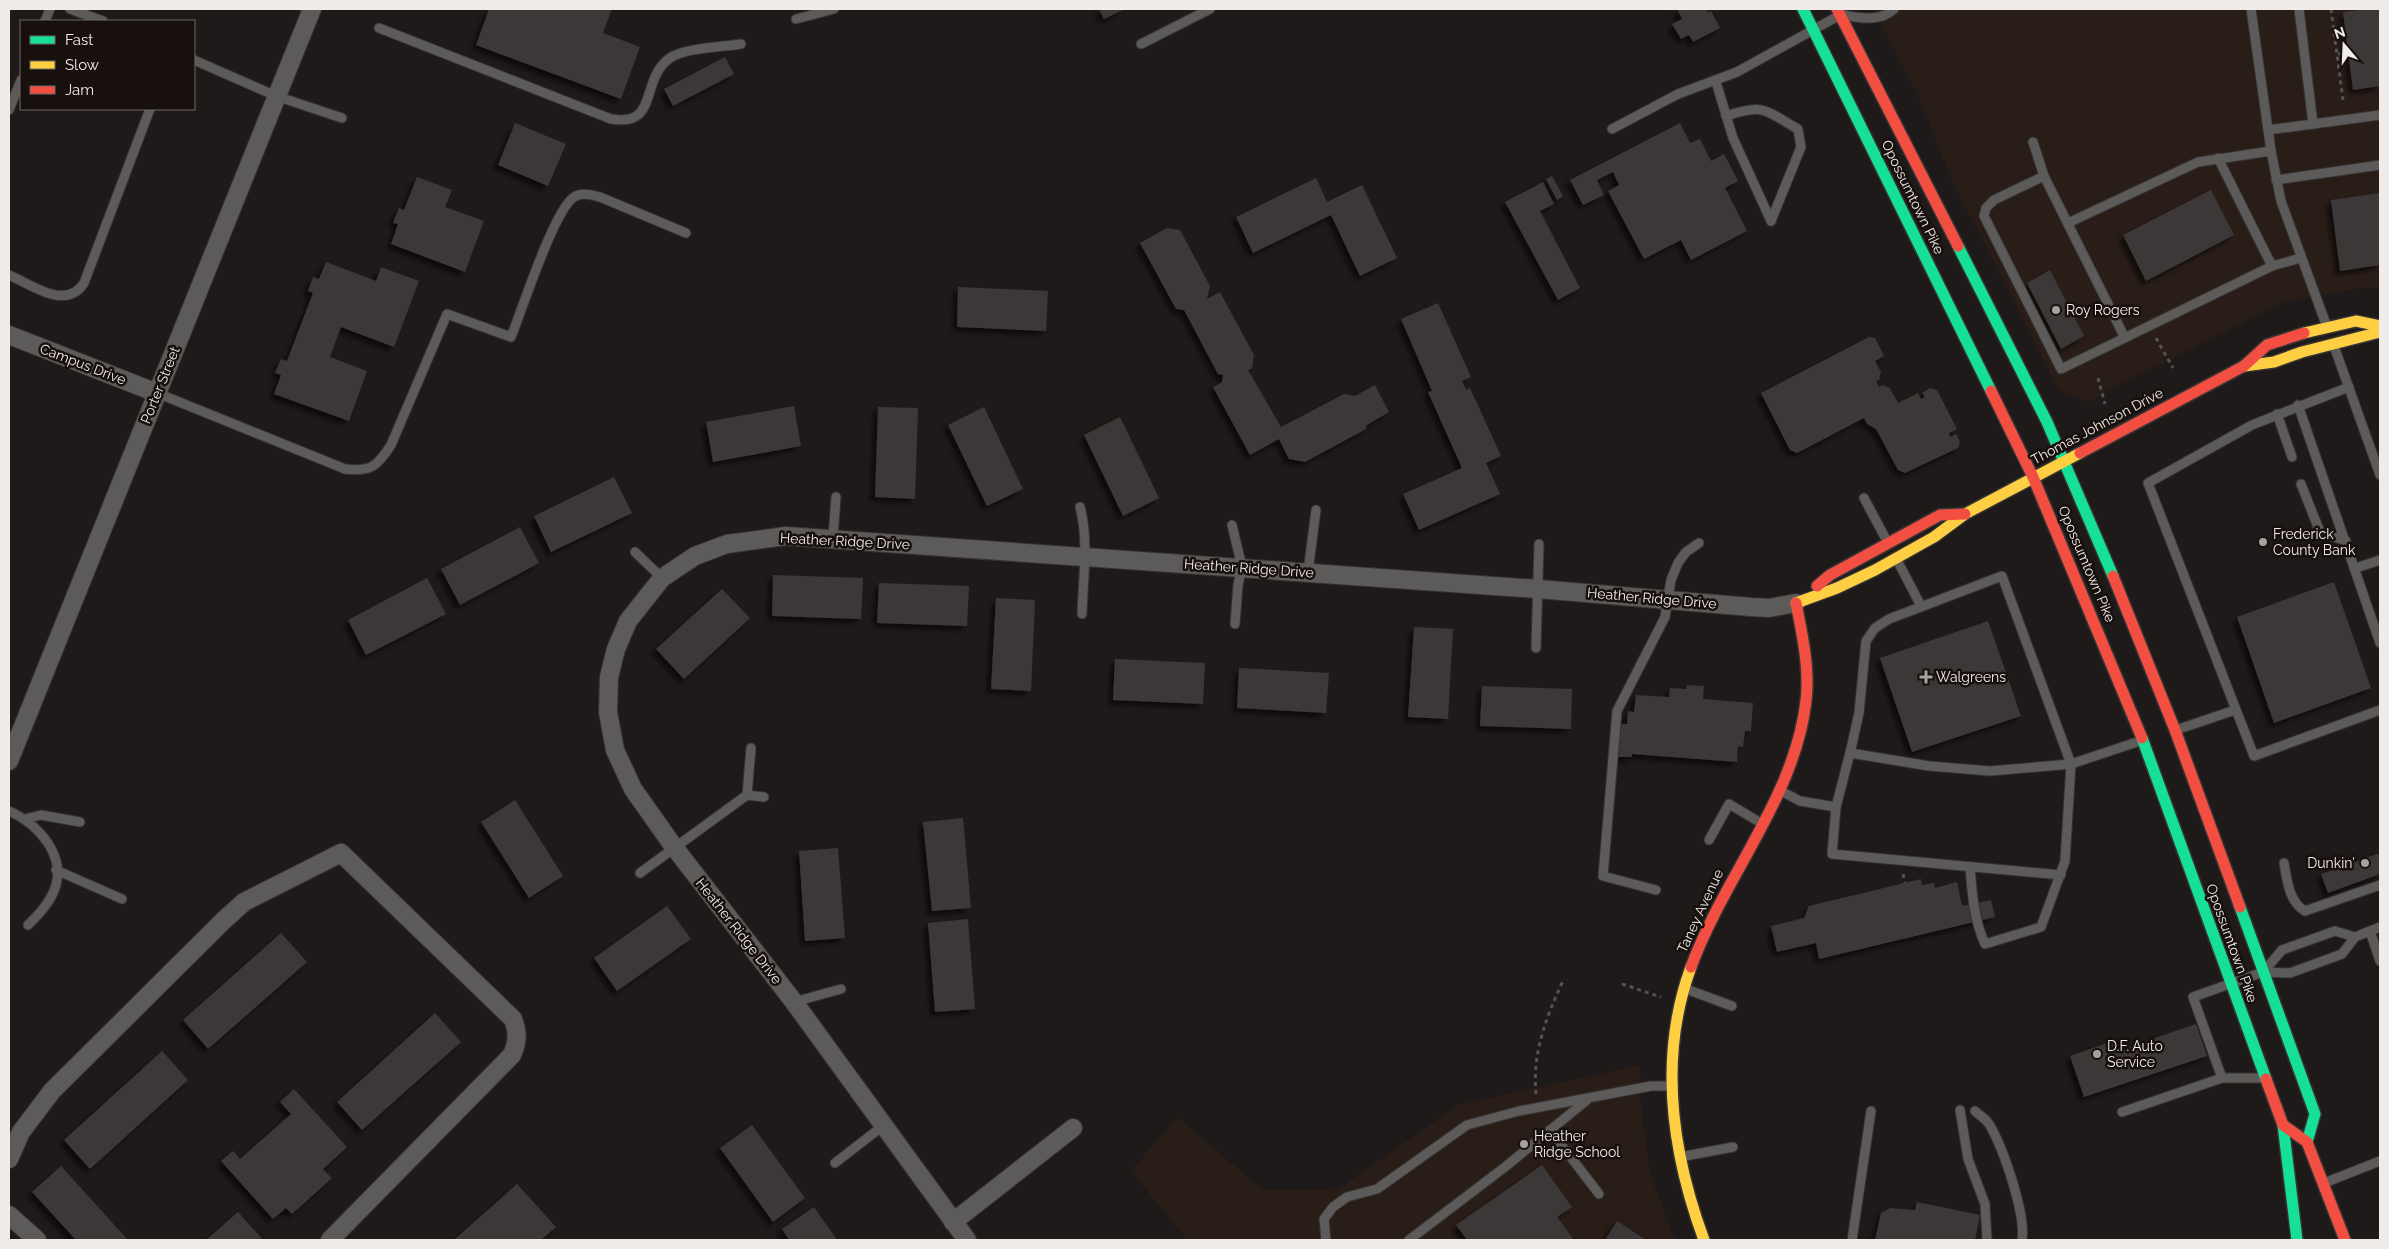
<svg xmlns="http://www.w3.org/2000/svg" width="2389" height="1249" viewBox="0 0 2389 1249" font-family="Raleway,sans-serif">
	<style>
		.built { fill: #291d18 }
		.building { fill: #3c3837; filter: url(#shadow) }
		.lines { fill: none; stroke-linecap: round; stroke-linejoin: round }
		.lane-casing { stroke: #363433; stroke-width: 11 }
		.street-casing { stroke: #363433; stroke-width: 20 }
		.fast-casing { stroke: #363433; stroke-width: 14 }
		.slow-casing { stroke: #363433; stroke-width: 14 }
		.jam-casing { stroke: #363433; stroke-width: 14 }
		.path { stroke: #555352; stroke-width: 3; stroke-dasharray: 4 4; stroke-linecap: butt }
		.lane { stroke: #5d5b5a; stroke-width: 9 }
		.street { stroke: #5d5b5a; stroke-width: 18 }
		.fast { stroke: #16e098; stroke-width: 11 }
		.slow { stroke: #ffcf43; stroke-width: 11 }
		.jam { stroke: #f24e42; stroke-width: 11 }
		.poi-dot { fill: #a7a2a0; stroke: #17100d; stroke-width: 2 }
		.labels { text-anchor: middle; stroke-width: 5; stroke-linejoin: round; paint-order: stroke }
		.street-label { font-size: 14px; fill: #f1ece9; stroke: #17100d }
		.poi-label { font-size: 14px; fill: #f1ece9; stroke: #17100d; text-anchor: start }
	</style>
	<defs>
		<filter id="shadow"><feDropShadow dx="-4.5" dy="4.5" stdDeviation="2.5" flood-color="#0009"/></filter>
	</defs>
	<rect width="100%" height="100%" fill="#1e1a19"/>
	<g class="built">
		<polygon points="1873,9 2380,9 2380,287 2362,288 2284,302 2087,402 2059,391 1951,178 1920,99"/>
		<polygon points="1640,1065 1641,1107 1650,1174 1675,1240 1187,1240 1131,1171 1177,1117 1263,1190 1338,1189 1458,1105"/>
	</g>
	<g class="building">
		<polygon points="489,9 612,9 603,33 640,47 621,99 476,45"/>
		<polygon points="1099,9 1125,9 1104,19"/>
		<polygon points="1677,9 1706,9 1708,13 1711,11 1720,28 1693,42 1689,35 1681,39 1672,24 1682,19"/>
		<polygon points="2369,9 2380,9 2380,86 2353,90 2343,12"/>
		<polygon points="725,57 734,74 673,106 664,89"/>
		<polygon points="515,123 566,144 548,186 498,165"/>
		<polygon points="1680,123 1690,143 1700,139 1711,161 1724,154 1738,181 1725,188 1747,231 1691,260 1681,240 1644,259 1608,191 1619,185 1613,172 1597,180 1604,195 1583,205 1570,180"/>
		<polygon points="1552,176 1563,196 1557,200 1546,179"/>
		<polygon points="417,177 452,190 445,207 484,221 465,272 391,244 398,224 393,223 399,208 404,210"/>
		<polygon points="1316,178 1327,202 1362,185 1397,258 1360,276 1331,215 1253,253 1236,217"/>
		<polygon points="1543,182 1554,204 1540,211 1580,288 1558,300 1505,202"/>
		<polygon points="2211,190 2234,235 2146,281 2123,235"/>
		<polygon points="2380,193 2380,265 2340,271 2331,200"/>
		<polygon points="1167,228 1180,230 1210,286 1207,299 1220,292 1254,355 1252,368 1248,370 1281,427 1344,394 1355,396 1375,385 1389,412 1367,425 1366,429 1305,462 1289,459 1279,439 1250,455 1213,387 1222,382 1223,375 1218,374 1184,310 1176,309 1140,243"/>
		<polygon points="326,262 376,281 381,267 419,281 394,347 341,327 330,357 367,371 349,421 274,394 281,375 275,373 281,359 287,361 313,293 308,291 313,277 319,279"/>
		<polygon points="2050,270 2084,336 2061,349 2027,283"/>
		<polygon points="958,287 1048,291 1046,331 957,327"/>
		<polygon points="1438,303 1471,377 1462,381 1466,390 1470,388 1501,456 1486,463 1500,494 1419,530 1403,494 1462,468 1428,392 1432,391 1401,319"/>
		<polygon points="1869,337 1875,338 1884,356 1875,361 1881,372 1879,380 1876,381 1879,387 1883,385 1890,388 1898,403 1918,393 1921,399 1925,397 1922,393 1930,388 1937,390 1957,429 1949,433 1950,437 1956,434 1960,442 1958,448 1905,473 1898,470 1876,429 1867,424 1864,418 1797,453 1790,450 1761,393"/>
		<polygon points="794,406 801,446 713,462 706,422"/>
		<polygon points="878,407 918,408 915,499 875,497"/>
		<polygon points="984,407 1023,489 987,506 948,425"/>
		<polygon points="1120,417 1159,498 1123,516 1084,435"/>
		<polygon points="614,477 632,513 551,552 534,516"/>
		<polygon points="520,527 539,563 460,605 441,569"/>
		<polygon points="773,575 863,578 861,619 772,616"/>
		<polygon points="427,578 446,614 366,655 348,620"/>
		<polygon points="2334,582 2371,688 2274,723 2237,617"/>
		<polygon points="879,583 969,586 967,626 877,623"/>
		<polygon points="722,589 750,618 684,679 656,649"/>
		<polygon points="996,598 1035,600 1031,691 991,689"/>
		<polygon points="1988,621 2021,716 1912,752 1880,658"/>
		<polygon points="1414,627 1453,629 1448,719 1408,717"/>
		<polygon points="1115,659 1205,663 1203,704 1113,700"/>
		<polygon points="1239,668 1329,673 1326,713 1237,708"/>
		<polygon points="1687,685 1704,686 1703,699 1753,703 1751,731 1745,731 1743,747 1738,746 1737,762 1632,754 1632,757 1618,757 1621,724 1627,724 1628,711 1634,712 1636,695 1669,697 1670,688 1686,689"/>
		<polygon points="1482,686 1572,689 1571,729 1480,726"/>
		<polygon points="515,800 563,876 529,898 481,822"/>
		<polygon points="963,818 971,908 932,911 923,822"/>
		<polygon points="838,848 845,938 805,941 799,851"/>
		<polygon points="2380,853 2380,874 2328,893 2321,874"/>
		<polygon points="1921,879 1922,885 1934,883 1935,888 1957,882 1962,906 1991,900 1995,917 1819,959 1816,943 1777,952 1771,926 1804,918 1809,906"/>
		<polygon points="667,906 691,939 617,991 594,958"/>
		<polygon points="968,919 975,1009 935,1012 928,923"/>
		<polygon points="281,933 307,962 208,1049 183,1020"/>
		<polygon points="435,1013 461,1042 362,1130 337,1102"/>
		<polygon points="2196,1024 2207,1056 2084,1097 2070,1056 2113,1041 2117,1051"/>
		<polygon points="162,1051 188,1080 90,1169 64,1140"/>
		<polygon points="294,1089 347,1147 323,1169 332,1178 292,1214 286,1208 273,1219 221,1161 233,1151 240,1159 291,1114 280,1102"/>
		<polygon points="752,1125 805,1198 773,1222 720,1148"/>
		<polygon points="1542,1165 1572,1207 1557,1217 1574,1240 1467,1240 1456,1225"/>
		<polygon points="61,1166 128,1240 76,1240 32,1192"/>
		<polygon points="517,1184 556,1227 541,1240 454,1240"/>
		<polygon points="1917,1202 1980,1215 1975,1240 1875,1240 1881,1213 1890,1208 1915,1210"/>
		<polygon points="814,1207 837,1240 789,1240 782,1229"/>
		<polygon points="238,1212 263,1240 206,1240"/>
		<polygon points="1617,1221 1646,1240 1605,1240"/>
	</g>
	<g class="lines">
		<defs>
			<g id="lane">
				<polyline points="70,9 103,21"/>
				<polyline points="2251,9 2271,151 2281,201 2327,327"/>
				<polyline points="2299,9 2313,124"/>
				<path d="M1843,15C1858,18 1882,22 1894,9"/>
				<polyline points="796,19 834,9"/>
				<polyline points="45,21 50,9"/>
				<path d="M379,28L611,119C660,127 639,80 670,58C685,48 721,47 741,44"/>
				<polyline points="1141,44 1210,9"/>
				<polyline points="194,60 276,96 342,118"/>
				<polyline points="1716,82 1733,138 1771,221"/>
				<polyline points="9,110 21,80"/>
				<path d="M1726,116C1764,103 1764,110 1798,129L1801,147L1771,221"/>
				<polyline points="1612,129 1678,94 1737,72 1840,15"/>
				<polyline points="2268,130 2380,115"/>
				<polyline points="2033,142 2044,176 2125,338"/>
				<polyline points="2218,158 2272,266"/>
				<polyline points="2044,176 1994,200 1986,208 1984,216 2061,369 2272,266 2301,258"/>
				<polyline points="2276,180 2380,165"/>
				<polyline points="2068,223 2198,162 2271,151"/>
				<path d="M9,275C32,285 66,311 84,283L150,109"/>
				<polyline points="2334,346 2380,475"/>
				<polyline points="2349,387 2252,425 2148,483 2254,756 2380,710"/>
				<path d="M157,393L345,469C370,472 377,467 391,445L447,314L511,337C522,310 554,210 574,197C582,192 591,195 600,197L686,233"/>
				<polyline points="2298,405 2380,643"/>
				<polyline points="2277,414 2292,457"/>
				<polyline points="2301,484 2320,532 2346,541"/>
				<polyline points="1864,498 1888,543"/>
				<path d="M1080,507C1089,540 1083,579 1082,614"/>
				<polyline points="1232,525 1242,567 1238,585 1235,624"/>
				<polyline points="833,538 836,497"/>
				<polyline points="635,552 662,578"/>
				<polyline points="1897,560 1921,606"/>
				<polyline points="2356,568 2380,560"/>
				<polyline points="1308,572 1316,510"/>
				<polyline points="1536,648 1539,544"/>
				<polyline points="2176,730 2235,710"/>
				<polyline points="1850,753 1836,807 1832,854 2061,875"/>
				<polyline points="1781,791 1800,801 1836,807"/>
				<polyline points="747,795 751,748"/>
				<path d="M9,811C38,824 68,856 54,891C48,905 38,915 28,925"/>
				<polyline points="25,819 41,815 80,822"/>
				<polyline points="1709,840 1729,804 1761,823"/>
				<path d="M2284,863C2287,880 2289,902 2305,911L2380,885"/>
				<path d="M1970,867C1972,893 1974,920 1985,944L2041,927L2065,861L2071,764L2002,576L1889,619L1875,628L1866,641L1859,713L1850,753L1929,766L1990,771L2071,764L2143,740"/>
				<polyline points="56,870 122,899"/>
				<polyline points="640,873 747,795 764,797"/>
				<polyline points="1656,890 1603,876 1617,711 1665,617 1671,580 1678,563 1686,552 1699,543"/>
				<polyline points="2370,931 2380,961"/>
				<polyline points="2265,970 2282,950 2335,931 2355,937"/>
				<polyline points="1686,989 1732,1006"/>
				<polyline points="794,1002 841,989"/>
				<polyline points="2222,1078 2193,997 2263,972 2290,973 2342,954 2355,937 2380,927"/>
				<polyline points="1960,1110 1968,1159 1985,1204 1987,1240"/>
				<path d="M1975,1111C1979,1115 1986,1119 1989,1124C2003,1147 2026,1214 2022,1240"/>
				<polyline points="2122,1112 2222,1078 2264,1078"/>
				<polyline points="1550,1130 1599,1194"/>
				<polyline points="1680,1157 1733,1147"/>
				<polyline points="835,1163 884,1125"/>
				<polyline points="2324,1183 2380,1161"/>
				<polyline points="1326,1240 1324,1219 1333,1207 1347,1197 1377,1189 1467,1125 1519,1111 1651,1086 1672,1086"/>
				<polyline points="1409,1240 1505,1167 1587,1100"/>
				<polyline points="1852,1240 1871,1111"/>
			</g>
			<g id="street">
				<polyline points="9,335 157,393"/>
				<polyline points="9,761 312,9"/>
				<path d="M9,1159L21,1132L52,1091L222,922L244,902L341,853L513,1019C518,1033 518,1041 512,1055L330,1240"/>
				<polyline points="9,1215 37,1240"/>
				<polyline points="953,1222 1073,1128"/>
				<polyline points="967,1240 794,1002 674,847 633,789 615,750 608,712 609,677 616,649 628,621 662,578 695,556 727,544 786,536 1538,589 1751,607 1769,608 1796,603"/>
			</g>
			<g id="fast">
				<polyline points="1803,9 1991,391"/>
				<polyline points="1958,246 2047,422 2113,576"/>
				<polyline points="2142,738 2266,1079"/>
				<polyline points="2240,907 2315,1114 2307,1142"/>
				<polyline points="2283,1125 2297,1240"/>
			</g>
			<g id="slow">
				<polyline points="2304,333 2356,321 2380,326"/>
				<polyline points="2244,366 2274,362 2302,352 2380,332"/>
				<polyline points="1796,603 1837,588 1875,570 1934,537 1965,514 2080,453"/>
				<path d="M1691,967C1658,1057 1672,1153 1704,1240"/>
			</g>
			<g id="jam">
				<polyline points="1837,9 1958,246"/>
				<polyline points="1991,391 2033,477 2142,738"/>
				<polyline points="2080,453 2244,366 2267,345 2304,333"/>
				<polyline points="2113,576 2175,730 2240,907"/>
				<polyline points="1817,586 1830,575 1940,515 1965,514"/>
				<path d="M1691,967C1724,877 1795,797 1806,701C1810,668 1802,634 1796,603"/>
				<polyline points="2266,1079 2283,1125 2307,1142 2345,1240"/>
			</g>
		</defs>
		<use href="#lane" class="lane-casing"/>
		<use href="#street" class="street-casing"/>
		<use href="#fast" class="fast-casing"/>
		<use href="#slow" class="slow-casing"/>
		<use href="#jam" class="jam-casing"/>
		<g class="path">
			<polyline points="2331,9 2343,100"/>
			<polyline points="2338,54 2348,53"/>
			<polyline points="2156,338 2173,368"/>
			<polyline points="2098,378 2105,404"/>
			<polyline points="1903,874 1905,883"/>
			<polyline points="1622,984 1661,997"/>
			<path d="M1536,1094C1532,1054 1546,1017 1563,981"/>
		</g>
		<use href="#lane" class="lane"/>
		<use href="#street" class="street"/>
		<use href="#fast" class="fast"/>
		<use href="#slow" class="slow"/>
		<use href="#jam" class="jam"/>
	</g>
	<g class="poi-dot">
		<circle cx="2056" cy="310" r="5"/>
		<circle cx="2263" cy="542" r="5"/>
		<path d="M1923.5 669.5h5v5h5v5h-5v5h-5v-5h-5v-5h5z"/>
		<circle cx="2365" cy="863" r="5"/>
		<circle cx="2097" cy="1054" r="5"/>
		<circle cx="1524" cy="1144" r="5"/>
	</g>
	<g class="labels">
		<g class="street-label">
			<text transform="translate(1913 197) rotate(64)" y="5">Opossumtown Pike</text>
			<text transform="translate(83 364) rotate(21)" y="5">Campus Drive</text>
			<text transform="translate(160 385) rotate(-68)" y="5">Porter Street</text>
			<text transform="translate(2097 426) rotate(-28)" y="5">Thomas Johnson Drive</text>
			<text transform="translate(845 541) rotate(3)" y="5">Heather Ridge Drive</text>
			<text transform="translate(2087 564) rotate(67)" y="5">Opossumtown Pike</text>
			<text transform="translate(1249 568) rotate(4)" y="5">Heather Ridge Drive</text>
			<text transform="translate(1652 598) rotate(5)" y="5">Heather Ridge Drive</text>
			<text transform="translate(1700 911) rotate(-65)" y="5">Taney Avenue</text>
			<text transform="translate(739 931) rotate(52)" y="5">Heather Ridge Drive</text>
			<text transform="translate(2232 943) rotate(70)" y="5">Opossumtown Pike</text>
		</g>
		<g class="poi-label">
			<text x="2066" y="315">Roy Rogers</text>
			<text x="2273" y="539">Frederick<tspan x="2273" dy="16">County Bank</tspan></text>
			<text x="1936" y="682">Walgreens</text>
			<text x="2355" y="868" text-anchor="end">Dunkin'</text>
			<text x="2107" y="1051">D.F. Auto<tspan x="2107" dy="16">Service</tspan></text>
			<text x="1534" y="1141">Heather<tspan x="1534" dy="16">Ridge School</tspan></text>
		</g>
	</g>
	<rect width="2389" height="1249" fill="none" stroke="#f1ece9" stroke-width="20"/>
	<rect x="20" y="20" width="175" height="90" fill="#17100d" stroke="#6e6865"/>
	<rect x="30" y="36" width="25" height="8" fill="#16e098" stroke="#6e6865"/>
	<text x="65" y="45" font-size="15" fill="#f1ece9">Fast</text>
	<rect x="30" y="61" width="25" height="8" fill="#ffcf43" stroke="#6e6865"/>
	<text x="65" y="70" font-size="15" fill="#f1ece9">Slow</text>
	<rect x="30" y="86" width="25" height="8" fill="#f24e42" stroke="#6e6865"/>
	<text x="65" y="95" font-size="15" fill="#f1ece9">Jam</text>
	<g transform="translate(2344 45) rotate(341)" stroke="#17100d" stroke-width="4" paint-order="stroke">
	<path d="M0-4L9 19L0 12L-9 19Z" fill="#f1ece9"/>
	<text y="-8" font-size="14" font-weight="bold" text-anchor="middle" fill="#f1ece9">N</text>
	</g>
</svg>
